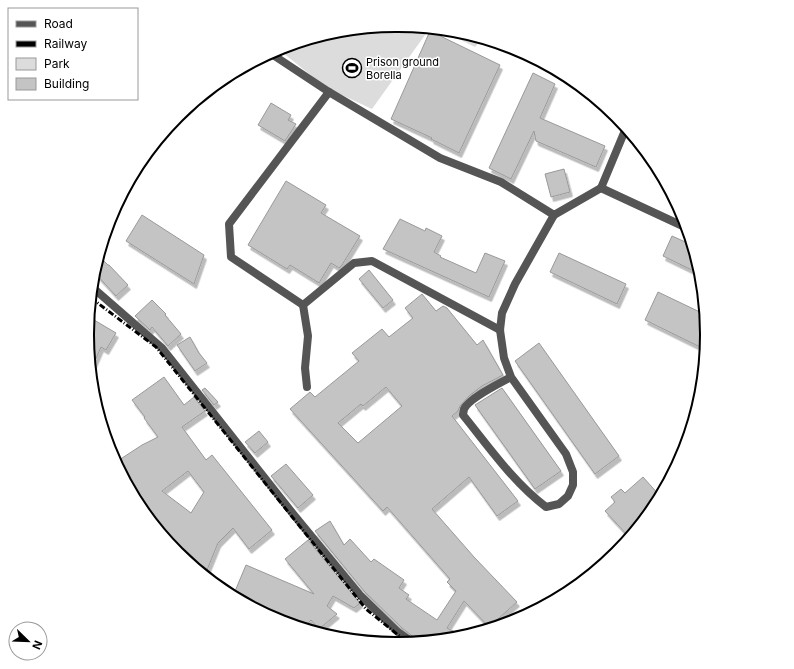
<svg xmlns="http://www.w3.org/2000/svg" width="794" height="669" viewBox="0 0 794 669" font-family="Inter,sans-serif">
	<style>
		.green { fill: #dcdcdc }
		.building { fill: #c4c4c4; stroke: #999; fill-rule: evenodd; filter: url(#shadow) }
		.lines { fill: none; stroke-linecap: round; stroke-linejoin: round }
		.lane { stroke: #555; stroke-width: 8 }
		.street { stroke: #555; stroke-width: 8 }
		.rail { stroke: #000; stroke-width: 3; stroke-dasharray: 6 2 1 2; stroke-linecap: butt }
		.labels { text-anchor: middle; stroke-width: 3; stroke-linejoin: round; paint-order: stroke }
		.poi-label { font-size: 11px; fill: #000; stroke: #fff; text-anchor: start }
		.rim { fill: none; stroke: #000; stroke-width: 2 }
	</style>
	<defs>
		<filter id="shadow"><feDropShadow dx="2.5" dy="4.5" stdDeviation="0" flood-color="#0004"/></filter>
	</defs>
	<rect width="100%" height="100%" fill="#fff"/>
	<g class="green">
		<polygon points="397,25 430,28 372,109 327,88 278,49 337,31"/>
		<polygon points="439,29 458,31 482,38 475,47"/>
	</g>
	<g class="building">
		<polygon points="430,31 500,65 459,153 431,139 432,138 391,119"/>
		<polygon points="533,73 555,84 540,118 605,146 596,167 536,141 534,131 511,179 489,168"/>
		<polygon points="271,103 291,115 288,120 296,124 285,141 258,125"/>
		<polygon points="564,169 570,192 551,197 545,174"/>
		<polygon points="286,181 326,205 321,213 360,236 342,265 339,268 331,263 319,283 290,265 287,269 248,245"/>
		<polygon points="142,215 204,255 194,284 126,241"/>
		<polygon points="400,219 425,231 426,228 442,236 434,252 441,256 440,257 476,273 485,253 505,261 489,297 383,249"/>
		<polygon points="672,236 692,245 700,274 663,256"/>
		<polygon points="559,253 626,284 617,304 550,272"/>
		<polygon points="99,256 108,265 109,265 128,285 116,296 94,272"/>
		<polygon points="369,270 393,300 383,308 359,279"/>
		<polygon points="658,292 704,314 706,335 705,347 701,345 700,347 645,320"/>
		<path d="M422,294L436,311L443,306L447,308L477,345L483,340L503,375L482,386L469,396L460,406L458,411L452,416L518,501L497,516L469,477L432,509L474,557L517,602L489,627L464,601L447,628L463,636L457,638L420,642L402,628L364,591L315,531L330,521L344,545L350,539L371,562L374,559L404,580L399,588L409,595L406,599L437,620L456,591L447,582L450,579L387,507L383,511L290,409L310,392L315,397L359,361L352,353L382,329L389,337L413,318L405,308ZM386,387L402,406L358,443L338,423L361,404L363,406Z"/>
		<polygon points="152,300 166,314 165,315 181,334 168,346 152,327 150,330 135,316"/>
		<polygon points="89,317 116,333 106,350 101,347 91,370 88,335"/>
		<polygon points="190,337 199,353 207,363 195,371 177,345"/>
		<polygon points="539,343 619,456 595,474 515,361"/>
		<path d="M164,377L184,405L194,397L205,411L182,427L206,460L212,455L272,530L249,549L233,528L218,543L205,575L178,553L140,506L116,462L142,445L158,437L144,418L145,417L132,400ZM188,471L204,492L191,513L162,491Z"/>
		<polygon points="205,388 218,402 214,405 202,390"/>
		<polygon points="502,388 561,471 535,489 475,405"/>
		<polygon points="259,431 268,442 255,453 245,442"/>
		<polygon points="286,464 313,495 298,508 271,476"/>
		<polygon points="643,477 660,496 654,507 629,537 605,511 615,502 611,497 621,489 625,493"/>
		<polygon points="308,540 360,603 354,608 333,596 327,606 337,614 319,629 311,620 304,628 278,620 233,596 246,565 314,594 285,559"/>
	</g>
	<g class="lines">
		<g class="lane">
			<polyline points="329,92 229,224 231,257 303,305 354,263 372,261 500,330"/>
			<polyline points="303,305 308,336 305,368 307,387"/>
			<path d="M511,377C500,383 469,398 464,409C464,410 463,414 463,415C489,447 513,482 546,507L559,504L568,496L573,485V472L566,454L511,377L504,358L500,330L502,313L515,284L554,215"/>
		</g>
		<g class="street">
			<polyline points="270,53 329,92 440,158 501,182 554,215 601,188 687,228"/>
			<polyline points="601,188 626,128"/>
			<polyline points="92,287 162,348 294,515 360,595 398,632 412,642"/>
		</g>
		<polyline class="rail" points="91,298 156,347 366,609 408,643"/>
	</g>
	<defs>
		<symbol id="stadium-ring" viewBox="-11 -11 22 22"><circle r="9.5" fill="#fff" stroke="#000" stroke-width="1.5"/><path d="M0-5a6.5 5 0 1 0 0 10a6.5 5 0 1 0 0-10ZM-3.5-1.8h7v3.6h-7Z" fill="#000"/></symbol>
	</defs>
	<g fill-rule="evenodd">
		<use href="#stadium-ring" x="341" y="57" width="22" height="22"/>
	</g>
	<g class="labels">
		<g class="poi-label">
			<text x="366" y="66">Prison ground<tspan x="366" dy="13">Borella</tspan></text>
		</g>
	</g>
	<path d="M0 0H794V669H0ZM396 32H398A302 302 0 0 1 700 334V335A302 302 0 0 1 398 637H396A302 302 0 0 1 94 335V334A302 302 0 0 1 396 32Z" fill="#fff" fill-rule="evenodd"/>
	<path class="rim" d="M396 32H398A302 302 0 0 1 700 334V335A302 302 0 0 1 398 637H396A302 302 0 0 1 94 335V334A302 302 0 0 1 396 32Z"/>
	<rect x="8" y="8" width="130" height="92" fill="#ffffff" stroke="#999999"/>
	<rect x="16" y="21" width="20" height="6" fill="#555555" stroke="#999999"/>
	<text x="44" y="28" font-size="12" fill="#000000">Road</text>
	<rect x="16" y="41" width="20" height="6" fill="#000000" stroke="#999999"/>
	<text x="44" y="48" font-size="12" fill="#000000">Railway</text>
	<rect x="16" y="58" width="20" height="12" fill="#dcdcdc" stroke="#999999"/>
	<text x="44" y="68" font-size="12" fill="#000000">Park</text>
	<rect x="16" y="78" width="20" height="12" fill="#c4c4c4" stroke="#999999"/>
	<text x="44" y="88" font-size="12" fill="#000000">Building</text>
	<g transform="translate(28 641) rotate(113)"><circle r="19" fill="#ffffff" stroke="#999999"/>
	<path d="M0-3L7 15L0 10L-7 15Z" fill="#000000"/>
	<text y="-6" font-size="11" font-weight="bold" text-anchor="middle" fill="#000000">N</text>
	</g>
</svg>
